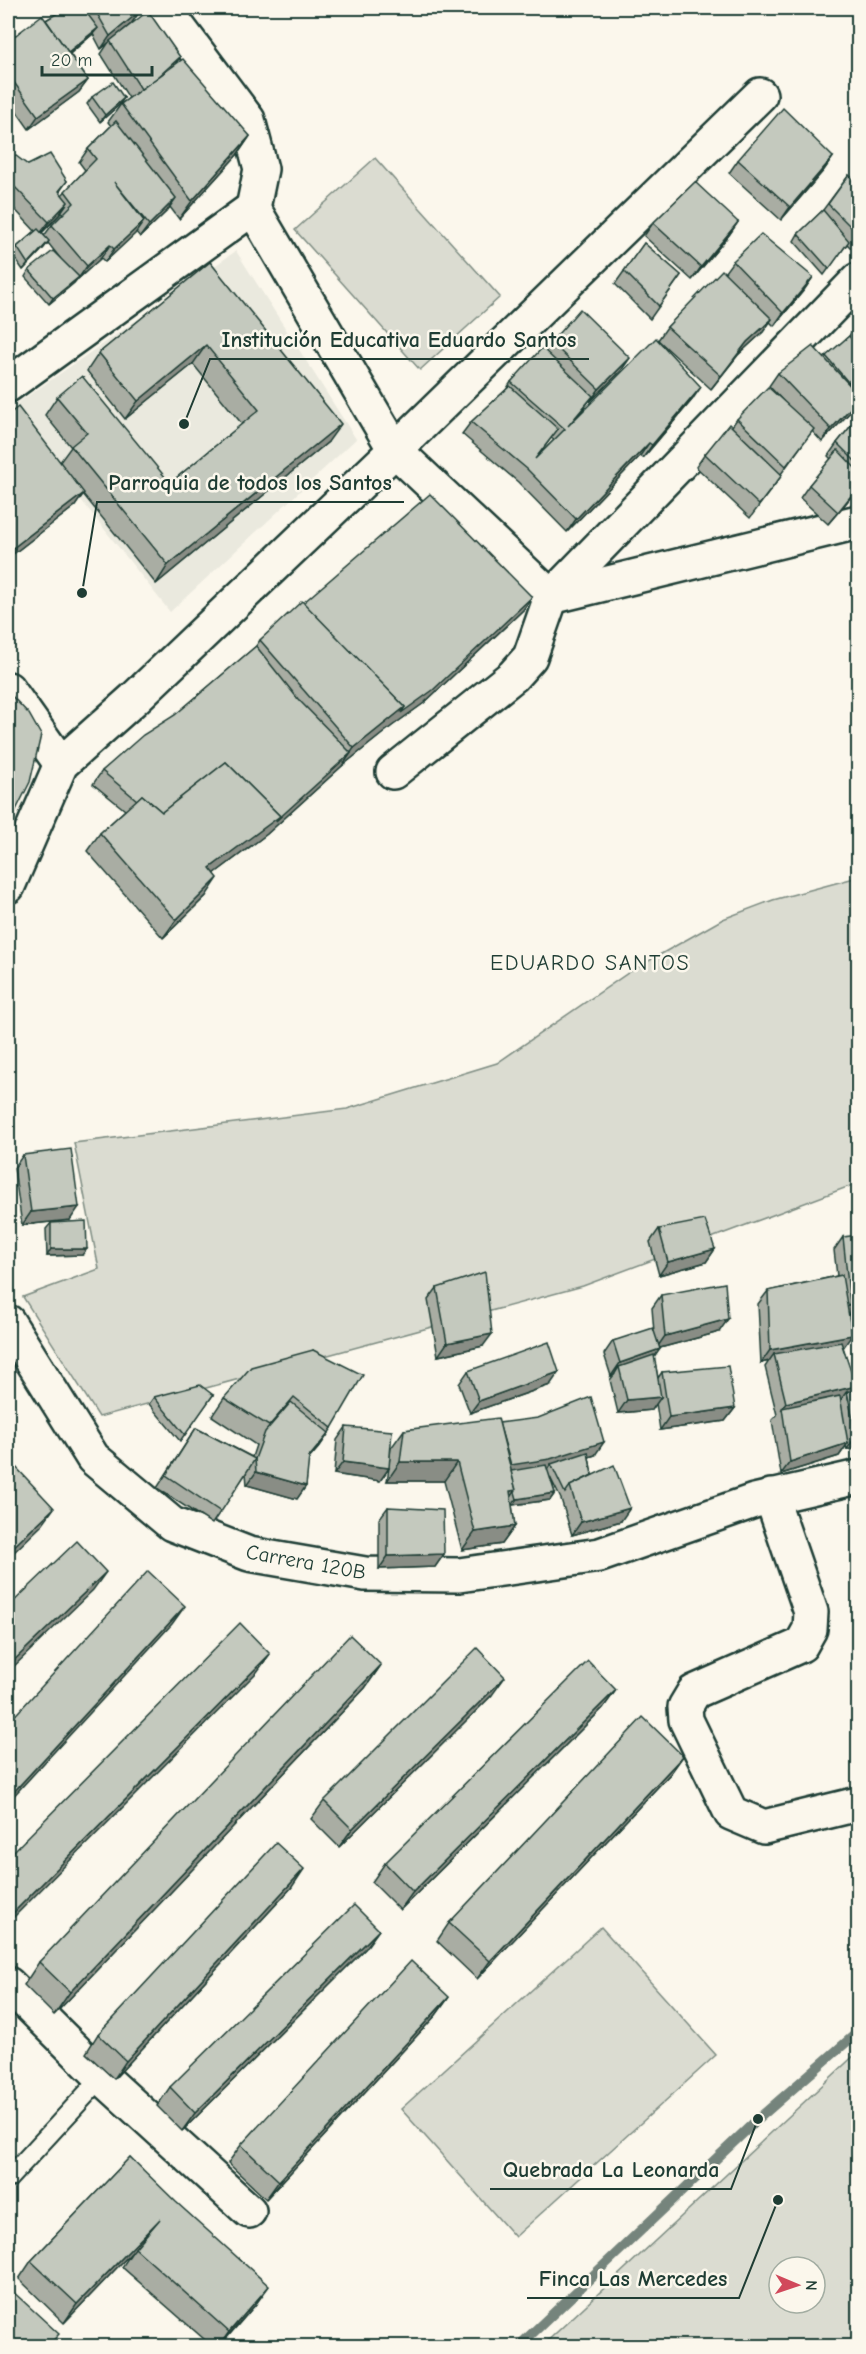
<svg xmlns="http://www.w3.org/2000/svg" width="866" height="2354" viewBox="0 0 866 2354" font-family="'Comic Neue',sans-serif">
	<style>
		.built { fill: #eae9de }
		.green { fill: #dbdcd1; stroke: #7d8c82; stroke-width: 1.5; fill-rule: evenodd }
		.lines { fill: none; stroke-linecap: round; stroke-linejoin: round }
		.stream { stroke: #74847b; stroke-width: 10 }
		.service-casing { stroke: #1f3d34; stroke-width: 22 }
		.minor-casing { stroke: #1f3d34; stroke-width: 38 }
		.tertiary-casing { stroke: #1f3d34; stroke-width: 38 }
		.service { stroke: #fbf7ec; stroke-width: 18 }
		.minor { stroke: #fbf7ec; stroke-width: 33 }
		.tertiary { stroke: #fbf7ec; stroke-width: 33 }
		.wall { fill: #a9ada3; stroke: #1f3d34; stroke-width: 1.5; fill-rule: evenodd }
		.shaded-wall { fill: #898d85; stroke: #1f3d34; stroke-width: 1.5 }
		.building { fill: #c4c9be; stroke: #1f3d34; stroke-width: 1.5 }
		.labels { text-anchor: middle; stroke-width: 5; stroke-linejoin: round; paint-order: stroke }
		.street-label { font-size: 21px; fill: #1f3d34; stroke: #fbf7ec }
		.neighbourhood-label { font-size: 22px; letter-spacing: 1.5px; fill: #1f3d34; stroke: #fbf7ec }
		.leader { fill: none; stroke: #1f3d34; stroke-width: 2 }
		.callout-dot { fill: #1f3d34; stroke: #fbf7ec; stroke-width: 2 }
		.callout-label { font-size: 22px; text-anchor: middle; font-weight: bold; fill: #1f3d34; stroke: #fbf7ec; stroke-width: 5; stroke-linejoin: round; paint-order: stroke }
	</style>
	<rect width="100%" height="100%" fill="#fbf7ec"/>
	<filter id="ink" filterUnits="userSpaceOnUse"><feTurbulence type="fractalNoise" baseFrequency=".0167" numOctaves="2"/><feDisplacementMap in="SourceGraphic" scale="12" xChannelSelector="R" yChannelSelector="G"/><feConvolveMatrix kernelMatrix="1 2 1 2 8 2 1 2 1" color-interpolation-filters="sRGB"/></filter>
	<g filter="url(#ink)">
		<polygon class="built" points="236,251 356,439 170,612 9,409"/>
		<g class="green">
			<polygon points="375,158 500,297 420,370 295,230"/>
			<polygon points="858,877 858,1183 583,1286 99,1417 23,1297 99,1269 74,1143 347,1109 497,1063 631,971 723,919 773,900"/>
			<polygon points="601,1927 716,2055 515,2237 401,2109"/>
			<path d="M858,2052V2346H542ZM779,2267H815V2303H779Z"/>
		</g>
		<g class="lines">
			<polyline class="stream" points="519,2346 758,2119 858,2032"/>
			<defs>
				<polyline id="service" points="8,2179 102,2077"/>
				<g id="minor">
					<polyline points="164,8 248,120 261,169 253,208 395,450 551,597"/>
					<polyline points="8,35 44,8"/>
					<polyline points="8,385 253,208"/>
					<polyline points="551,597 858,522"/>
					<polyline points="8,689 61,764"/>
					<polyline points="393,772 513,676 530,657 551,597 858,280"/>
					<polyline points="8,886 61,764 134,699 395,450 760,95"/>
					<polyline points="771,1496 811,1612 810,1629 801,1645 694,1692 685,1707 686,1720 731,1813 764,1827 858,1804"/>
					<polyline points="8,1984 102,2077 249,2211"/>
				</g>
				<polyline id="tertiary" points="8,1322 93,1458 172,1524 249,1554 365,1574 459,1575 600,1555 754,1501 858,1477"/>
			</defs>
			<use href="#service" class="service-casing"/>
			<use href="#minor" class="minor-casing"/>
			<use href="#tertiary" class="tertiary-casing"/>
			<use href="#service" class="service"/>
			<use href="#minor" class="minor"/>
			<use href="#tertiary" class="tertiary"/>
		</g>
		<g class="wall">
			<path d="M66,8H137L140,11L131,24L180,57L174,66L250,136L237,155L179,219L170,207L167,211L140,237L136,232L105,262L101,258L78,279H77L74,283L49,304L25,277L29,270L60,258L48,243L23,270L12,254L17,247L35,231L8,202V155L28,165L67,181L60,191L62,195L85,170L79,162L88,149L111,126L108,122L121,104L129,98L101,54L109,42L101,49L93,34L70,54L88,80L79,92L29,129L8,99V41L46,20ZM62,212L63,214L52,225L44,236L42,233Z"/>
			<polygon points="92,97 124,98 119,105 100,122 87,104"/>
			<polygon points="833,157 824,170 781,220 729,173 738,160"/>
			<polygon points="849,175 858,185 858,238 851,248 847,244 824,275 794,241 798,234 823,210"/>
			<polygon points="738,222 729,235 692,280 644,236 653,223"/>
			<polygon points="644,243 681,275 650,319 615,284"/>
			<polygon points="733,261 813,277 804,290 774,326 770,322 763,332 738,355 711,389 658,340 667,327 725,272"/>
			<polygon points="210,262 328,442 156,584 83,494 75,506 8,558 8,415 60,462 71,447 45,415 57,397 170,483 242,424 193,364 125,419 87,371 99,353"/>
			<polygon points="858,296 858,306 854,302"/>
			<polygon points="858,324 858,375 849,384 852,410 822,442 812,431 781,474 782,475 750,518 696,467 705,454 732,426 737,419 783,401 769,386 778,373 824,358 849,336 853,329"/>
			<path d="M551,342L621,371L589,401L577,418L692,400L643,458L640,456L567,532L518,482L462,434L471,422L506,390L511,382L545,351ZM551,438L554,440L537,457Z"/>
			<polygon points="858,417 858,489 828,524 800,498 809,485 831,459 828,456 837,443"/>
			<polygon points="532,597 523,610 424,703 392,726 342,766 267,834 215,873 206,896 163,938 87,851 100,833 125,810 93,784 102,771 175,715 256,646 260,640 303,603"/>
			<polygon points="23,1155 70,1220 22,1225 14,1168"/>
			<polygon points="51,1223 82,1255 47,1256 46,1229"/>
			<polygon points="659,1229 715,1249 706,1262 659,1275 650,1242"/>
			<polygon points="843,1237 858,1313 848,1315 843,1347 856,1386 853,1392 858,1392 858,1450 847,1449 846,1446 839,1456 781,1474 772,1420 777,1415 765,1367 769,1361 761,1363 758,1304 768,1291 837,1276 834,1250"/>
			<polygon points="437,1288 483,1346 438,1356 428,1300"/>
			<polygon points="661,1295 719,1332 660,1348 654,1357 658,1378 662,1372 735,1408 725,1421 660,1430 656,1403 652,1410 618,1413 610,1380 614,1375 611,1376 604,1354 613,1341 654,1332 652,1308"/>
			<polygon points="313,1350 332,1428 320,1446 308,1460 306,1486 297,1499 247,1485 246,1473 212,1524 157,1488 196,1428 252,1457 256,1445 212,1416 224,1398"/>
			<polygon points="468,1371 550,1385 470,1413 459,1384"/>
			<polygon points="213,1395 180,1441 149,1404 154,1397"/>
			<polygon points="499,1423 595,1455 589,1457 592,1475 621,1521 572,1535 561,1499 550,1477 555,1493 550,1500 512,1505 515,1526 502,1544 462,1550 444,1481 387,1481 389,1468 380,1481 334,1474 337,1440 346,1427 389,1464 391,1448 404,1430"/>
			<polygon points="388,1507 444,1554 435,1567 379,1569 379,1519"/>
			<polygon points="381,1665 365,1688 54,2015 24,1985 39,1962"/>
			<polygon points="616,1690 603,1708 400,1910 372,1882 385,1863"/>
			<polygon points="492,1695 339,1847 311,1819 324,1801"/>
			<polygon points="683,1756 670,1774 477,1979 437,1941 449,1923"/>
			<polygon points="292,1887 114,2079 86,2053 98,2034"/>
			<polygon points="366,1948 182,2131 157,2106 170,2087"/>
			<polygon points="449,1997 436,2015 266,2199 228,2163 241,2145"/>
			<polygon points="130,2157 256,2304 220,2346 212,2346 122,2267 132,2252 64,2323 19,2279 31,2261"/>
		</g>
		<g class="shaded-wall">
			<polygon points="140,11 131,24 101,49 110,36"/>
			<polygon points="98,28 93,34 62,59 67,53"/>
			<polygon points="180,57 171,70 142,91"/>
			<polygon points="88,80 79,92 29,129 38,116"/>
			<polygon points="124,98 119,105 100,122 105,115"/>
			<polygon points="250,136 237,155 179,219 192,201"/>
			<polygon points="833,157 824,170 781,220 790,207"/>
			<polygon points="176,198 167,211 140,237 149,225"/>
			<polygon points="68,202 59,215 39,235 49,222"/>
			<polygon points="144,221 135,234 105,262 114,249"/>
			<polygon points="738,222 729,235 692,280 701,267"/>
			<polygon points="49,241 44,248 23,270 28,264"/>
			<polygon points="110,245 101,258 78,279 87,266"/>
			<polygon points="79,277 74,283 49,304 53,298"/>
			<polygon points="813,277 804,290 774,326 783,313"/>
			<polygon points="772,319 763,332 738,355 711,389 747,342"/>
			<polygon points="206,345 193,364 125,419 138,401"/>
			<polygon points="630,358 621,371 590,402 599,389"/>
			<polygon points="858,372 858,375 843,389 848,382"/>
			<polygon points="701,387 692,400 643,458 652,445"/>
			<polygon points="858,400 852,410 822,442 831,429"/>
			<polygon points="341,424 328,442 156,584 168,565"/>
			<polygon points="649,443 640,456 567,532 576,519"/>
			<polygon points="858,487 858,489 828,524 838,512"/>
			<polygon points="84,493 75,506 8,558 8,552 9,551"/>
			<polygon points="532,597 523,610 424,703 392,726 342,766 354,748 405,707"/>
			<polygon points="351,753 342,766 267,834 198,886 210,868"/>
			<polygon points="218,878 206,896 163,938 176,920"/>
			<polygon points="79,1207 70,1220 22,1225 31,1212"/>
			<polygon points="51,1249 87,1249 82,1255 47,1256"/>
			<polygon points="715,1249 706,1262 659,1275 668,1262"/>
			<polygon points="858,1302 858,1313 841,1316 850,1303"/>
			<polygon points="728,1319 719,1332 656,1349 665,1336"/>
			<polygon points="492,1334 483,1346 438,1356 447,1343"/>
			<polygon points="852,1335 843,1348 774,1354 769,1361 761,1363 770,1350"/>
			<polygon points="660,1349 651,1362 619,1367 614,1375 611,1376 620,1363"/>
			<polygon points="559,1372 550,1385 470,1413 479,1401"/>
			<polygon points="856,1386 848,1398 847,1391 840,1401 782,1409 786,1403"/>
			<polygon points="661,1397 652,1410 618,1413 627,1400"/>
			<polygon points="735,1408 725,1421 660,1430 669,1417"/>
			<polygon points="329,1433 320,1446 299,1470 309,1457"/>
			<polygon points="856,1436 858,1436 858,1450 847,1449"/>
			<polygon points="604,1442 595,1455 553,1468 551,1464 547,1470 507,1471 511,1465"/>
			<polygon points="848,1443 839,1456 781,1474 790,1462"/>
			<polygon points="343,1462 389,1468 380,1481 334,1474"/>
			<polygon points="400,1462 457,1462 444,1481 387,1481"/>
			<polygon points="256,1472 306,1486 297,1499 247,1485"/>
			<polygon points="516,1490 504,1508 510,1491"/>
			<polygon points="555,1493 550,1500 512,1505 517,1499"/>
			<polygon points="54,1508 41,1526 8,1558 8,1552"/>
			<polygon points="630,1508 621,1521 572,1535 581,1522"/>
			<polygon points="515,1526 502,1544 462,1550 475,1532"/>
			<polygon points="444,1554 435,1567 379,1569 388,1556"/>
			<polygon points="106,1572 93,1590 8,1672 8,1666"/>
			<polygon points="185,1606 172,1624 8,1802 8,1798"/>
			<polygon points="270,1654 257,1672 8,1923 8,1918"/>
			<polygon points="381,1665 365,1688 54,2015 70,1992"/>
			<polygon points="505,1677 492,1695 339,1847 352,1829"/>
			<polygon points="616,1690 603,1708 400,1910 413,1892"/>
			<polygon points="683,1756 670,1774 477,1979 490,1961"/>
			<polygon points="304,1869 292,1887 114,2079 126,2061"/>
			<polygon points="379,1930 366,1948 182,2131 195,2113"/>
			<polygon points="449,1997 436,2015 266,2199 279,2181"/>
			<polygon points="160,2219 132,2252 64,2323 77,2304"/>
			<polygon points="269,2286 256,2304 219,2346 229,2332"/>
		</g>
		<g class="building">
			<polygon points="66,8 83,8 98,28 68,52 46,20"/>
			<polygon points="94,8 137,8 140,11 110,36"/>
			<polygon points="148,11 180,57 157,78 141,89 110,41"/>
			<polygon points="42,15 88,80 38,116 8,74 8,41"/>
			<polygon points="183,59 250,136 192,201 121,104"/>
			<polygon points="113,82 124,98 105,115 92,97"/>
			<polygon points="783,108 833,157 790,207 738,160"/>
			<polygon points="116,121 176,198 149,225 114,182 144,221 114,249 110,245 87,266 52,225 74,203 65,191 96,159 88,149"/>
			<polygon points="11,152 28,165 50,154 67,181 59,191 68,202 49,222 8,180 8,155"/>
			<polygon points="849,175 858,185 858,234 828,204"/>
			<polygon points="695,182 738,222 701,267 653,223"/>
			<polygon points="823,210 849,241 829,269 798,234"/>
			<polygon points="38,229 49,241 28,264 17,247"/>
			<polygon points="761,234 813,277 783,313 733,261"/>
			<polygon points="644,243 681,275 659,306 624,271"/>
			<polygon points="53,251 79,277 53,298 29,270"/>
			<polygon points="210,262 341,424 168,565 71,446 87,433 57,397 82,376 170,483 259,410 206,345 138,401 99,353"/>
			<polygon points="722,270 772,319 747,342 721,376 667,327"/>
			<polygon points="580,309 630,358 599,389 551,342"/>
			<polygon points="858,324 858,336 853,329"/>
			<polygon points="849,336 858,347 858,372 848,382 826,356"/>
			<polygon points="656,338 701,387 652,445 649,443 576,519 527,469 471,422 510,386 558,429 535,459 565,429 511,382 542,348 593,396 568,426"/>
			<polygon points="813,346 858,394 858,400 831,429 778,373"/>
			<polygon points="768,387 814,429 786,466 737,419"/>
			<polygon points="18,407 84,493 9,551 8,549 8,415"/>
			<polygon points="858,417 858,464 837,443"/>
			<polygon points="729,424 782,475 759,505 705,454"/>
			<polygon points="838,450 858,471 858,487 838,512 809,485"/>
			<polygon points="430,494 532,597 433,690 401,713 405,707 303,603"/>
			<polygon points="302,601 405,707 354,748 260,640"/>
			<polygon points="256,646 298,699 351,753 276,821 280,816 226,762 162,812 142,795 137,800 102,771 143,735 175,715"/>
			<polygon points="8,692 29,714 41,735 30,782 8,826"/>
			<polygon points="226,762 280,816 210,868 218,878 176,920 100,833 142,795 162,812"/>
			<polygon points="71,1149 79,1207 31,1212 23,1155"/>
			<polygon points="705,1220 715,1249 668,1262 659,1229"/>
			<polygon points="86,1221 87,1249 51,1249 51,1223"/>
			<polygon points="858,1235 858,1302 850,1303 843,1237"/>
			<polygon points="485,1272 492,1334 447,1343 437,1288"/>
			<polygon points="842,1275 852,1335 770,1350 768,1291"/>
			<polygon points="725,1283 728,1319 665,1336 661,1295"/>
			<polygon points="653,1328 660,1349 620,1363 613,1341"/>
			<polygon points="549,1342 559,1372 479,1401 468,1371"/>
			<polygon points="841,1342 856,1386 786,1403 774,1354"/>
			<polygon points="313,1350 363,1375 332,1428 294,1397 269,1426 224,1398 251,1367"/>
			<polygon points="654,1355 661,1397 627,1400 619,1367"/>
			<polygon points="728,1366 735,1408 669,1417 662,1372"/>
			<polygon points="200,1385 213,1395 185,1435 154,1397"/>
			<polygon points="847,1391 858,1392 858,1436 856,1436"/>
			<polygon points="840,1396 848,1443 790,1462 782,1408"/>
			<polygon points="591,1397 604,1442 550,1459 511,1465 499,1423 538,1418"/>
			<polygon points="291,1402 329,1433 309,1457 306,1486 256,1472 255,1459 265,1432"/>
			<polygon points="498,1418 516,1490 510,1491 515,1526 475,1532 457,1462 400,1462 404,1430"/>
			<polygon points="346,1427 392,1431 389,1468 343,1462"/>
			<polygon points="196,1428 255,1459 221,1512 166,1475"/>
			<polygon points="588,1452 592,1475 570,1486 565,1493 551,1464"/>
			<polygon points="14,1465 54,1508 8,1552 8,1471"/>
			<polygon points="546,1465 555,1493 517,1499 515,1492 516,1490 511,1471"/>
			<polygon points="614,1465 630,1508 581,1522 570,1486"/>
			<polygon points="388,1507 443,1510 444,1554 388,1556"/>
			<polygon points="77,1541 106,1572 8,1666 8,1607"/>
			<polygon points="148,1571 185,1606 8,1798 8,1723"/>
			<polygon points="240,1623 270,1654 8,1918 8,1857"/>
			<polygon points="350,1635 381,1665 70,1992 39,1962"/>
			<polygon points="477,1648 505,1677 352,1829 324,1801"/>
			<polygon points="588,1661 616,1690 413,1892 385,1863"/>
			<polygon points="643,1717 683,1756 490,1961 449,1923"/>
			<polygon points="276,1843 304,1869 126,2061 98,2034"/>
			<polygon points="354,1905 379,1930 195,2113 170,2087"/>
			<polygon points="411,1961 449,1997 279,2181 241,2145"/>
			<polygon points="130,2157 176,2202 269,2286 229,2332 135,2248 160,2219 77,2304 31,2261"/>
			<polygon points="10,2289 59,2334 48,2346 8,2346 8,2292"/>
		</g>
	</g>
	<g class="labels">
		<g class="street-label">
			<text transform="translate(306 1562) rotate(10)" y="7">Carrera 120B</text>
		</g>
		<g class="neighbourhood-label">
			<text x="590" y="970">EDUARDO SANTOS</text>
		</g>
	</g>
	<path class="leader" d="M184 424L210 359H589M82 593L97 502H404M758 2119L731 2189H490M778 2200L739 2298H527"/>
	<g class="callout-dot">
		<circle cx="184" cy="424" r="6"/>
		<circle cx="82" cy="593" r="6"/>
		<circle cx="758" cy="2119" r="6"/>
		<circle cx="778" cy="2200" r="6"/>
	</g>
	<g class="callout-label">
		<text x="399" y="347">Institución Educativa Eduardo Santos</text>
		<text x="250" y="490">Parroquia de todos los Santos</text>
		<text x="611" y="2177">Quebrada La Leonarda</text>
		<text x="633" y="2286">Finca Las Mercedes</text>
	</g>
	<rect width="866" height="2354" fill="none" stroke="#fbf7ec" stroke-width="30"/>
	<rect x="15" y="15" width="836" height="2324" fill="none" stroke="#1f3d34" stroke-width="2" filter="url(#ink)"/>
	<g transform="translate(797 2285) rotate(92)"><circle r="28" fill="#fbf7ec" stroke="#a3ada2" stroke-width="1.5"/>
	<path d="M0-4.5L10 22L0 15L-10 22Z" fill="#d1495b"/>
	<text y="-9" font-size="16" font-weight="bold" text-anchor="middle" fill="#1f3d34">N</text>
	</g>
	<path d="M42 66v9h110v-9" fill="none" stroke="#1f3d34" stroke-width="3"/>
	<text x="51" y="66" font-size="18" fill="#1f3d34" stroke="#fbf7ec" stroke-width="4.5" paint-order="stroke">20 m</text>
</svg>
